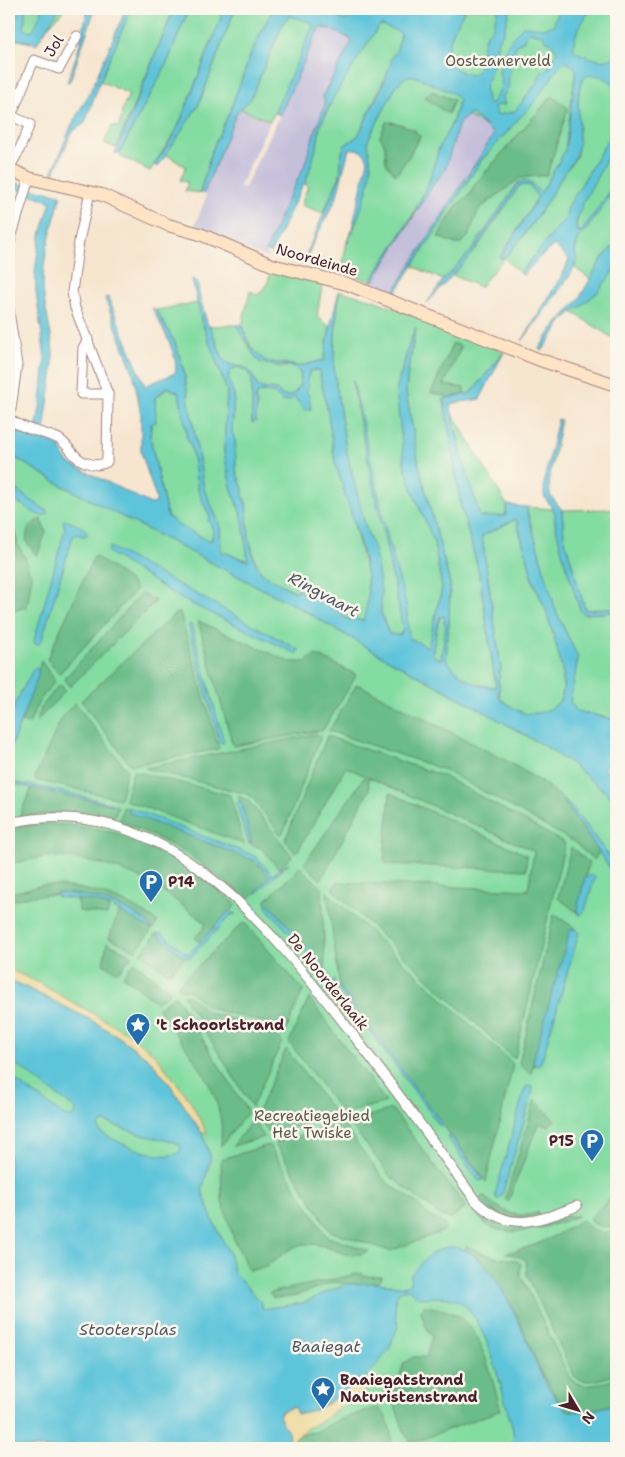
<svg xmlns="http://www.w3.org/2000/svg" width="625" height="1457" viewBox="0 0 625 1457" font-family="'Shantell Sans',sans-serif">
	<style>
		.industrial { fill: #c5c0da }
		.green { fill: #83dca2; stroke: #667e66; fill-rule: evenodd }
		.forest { fill: #6abc88; stroke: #5a6e5a }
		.sand { fill: #eeda9e; stroke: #9c7c64 }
		.water { fill: #5dc4da; stroke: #547282; fill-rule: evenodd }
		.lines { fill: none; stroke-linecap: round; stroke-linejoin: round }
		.street-casing { stroke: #a0827e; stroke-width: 11 }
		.secondary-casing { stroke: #a0827e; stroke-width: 14 }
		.street { stroke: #fff; stroke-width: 9 }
		.secondary { stroke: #ffe4c6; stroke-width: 12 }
		.labels { text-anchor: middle; stroke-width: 5; stroke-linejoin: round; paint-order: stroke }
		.street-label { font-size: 15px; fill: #4a1f2b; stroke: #fbf7ec }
		.park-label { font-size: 15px; fill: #5b584f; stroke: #fbf7ec }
		.poi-label { font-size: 15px; font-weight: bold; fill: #4a1f2b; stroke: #fbf7ec; text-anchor: start }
		.water-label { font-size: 16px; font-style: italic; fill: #515968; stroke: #fbf7ec }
	</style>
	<rect width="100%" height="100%" fill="#fbf7ec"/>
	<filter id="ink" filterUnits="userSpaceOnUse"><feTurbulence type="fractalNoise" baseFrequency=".02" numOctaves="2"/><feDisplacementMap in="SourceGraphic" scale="10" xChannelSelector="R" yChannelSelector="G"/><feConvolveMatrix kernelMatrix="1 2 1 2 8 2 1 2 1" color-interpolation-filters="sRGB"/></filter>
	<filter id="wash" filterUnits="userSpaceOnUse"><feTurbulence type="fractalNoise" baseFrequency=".0096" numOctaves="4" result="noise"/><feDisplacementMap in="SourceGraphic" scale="20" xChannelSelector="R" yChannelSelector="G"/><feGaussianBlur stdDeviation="1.12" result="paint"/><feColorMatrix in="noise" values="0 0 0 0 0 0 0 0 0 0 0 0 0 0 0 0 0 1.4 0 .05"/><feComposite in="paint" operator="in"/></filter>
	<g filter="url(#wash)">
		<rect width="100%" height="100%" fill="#f6e6d0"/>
		<g class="industrial">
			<polygon points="324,27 350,38 352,41 323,96 325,104 314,134 304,167 275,227 266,251 268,258 194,228 207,195 200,193 204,193 211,177 236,114 241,109 270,121 240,186 244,189 280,115 319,28"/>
			<polygon points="470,113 494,134 392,294 373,282 433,185 445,170 459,123"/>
		</g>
		<g class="green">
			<path d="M9,9H64C62,14 37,37 31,43L18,40L14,41L12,46L9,47Z"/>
			<polygon points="131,9 174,9 116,148 104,143 112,126 118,127 123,115 121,114 129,94 100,81"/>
			<polygon points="189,9 230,9 221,18 177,129 150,171 120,156 120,152 167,63"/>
			<polygon points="235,9 273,9 252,51 230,111 212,150 200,193 185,191 188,183 180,180 186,167 165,154 199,104"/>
			<path d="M281,9H616V126L568,207L566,218L520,273L504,258L480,287L452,275L476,249L520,185H529L538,197L500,257H504C529,233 545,205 562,176C566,169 573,163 576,157C583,136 572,91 585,77L575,74L565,151L541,193L530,182L518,183L471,251L443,280L413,266L481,161L510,129L501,136L472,118L463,114L457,107L453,121L439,148L429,182L412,217L371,281L341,272L347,241L348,242L371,168L367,150L368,140L396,86L407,75H414L385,77L358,136L345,145L342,152L340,176L323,213L301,205L308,186L305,184L317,145L320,126L331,104L323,96C330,76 348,61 353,41C340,32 328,28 313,26L275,113L270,121L241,109L251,98L284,21L288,17ZM552,96L568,108L520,178L479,209L456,244L438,237L457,205L470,195L476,183ZM392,122L415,130L419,139L396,174L386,163L385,145L380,136L384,127Z"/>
			<path d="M616,142V182L582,232L577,231C572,212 606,160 616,142Z"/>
			<path d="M616,187V243L601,260L590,279L575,268C577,259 574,256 575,251C576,246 579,240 580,235L587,229Z"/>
			<polygon points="616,265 616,340 572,312 597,293"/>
			<polygon points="271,270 323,281 317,316 330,327 324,360 300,366 265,361 250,346 242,325 250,291 258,295 267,285"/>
			<path d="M339,291L374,300L504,352L471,393L464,394V388L444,385L461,347L431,392L446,396L448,398L444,399L461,506L479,572L496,687C472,686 460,678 446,659L449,622L450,584L419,465L406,392L408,370L416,329L411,338L396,391L434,542L442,588L429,647L389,634L381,613L346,449L334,371L335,334Z"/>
			<polygon points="198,303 201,320 227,391 224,452 231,487 243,520 249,561 221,551 220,525 204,489 184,372 175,342 156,310"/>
			<path d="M236,325L258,361C266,363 274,366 282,367C287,367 293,364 297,369C305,377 298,396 286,397C282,397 280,392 276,390C270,388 263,390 257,386C251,365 238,370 224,361L210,326Z"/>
			<path d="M238,367L247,371L252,379V422L255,399L258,393L264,392L274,393L282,401L294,397L305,410C306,397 306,383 310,371L316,370L319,371L328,413L335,463L345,493L344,496L349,504L367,576L368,607L364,622L353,618L350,620L342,616V613L276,582L261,572L257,567L249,538L246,503L243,496V489L236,471L235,440L232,432L234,395L228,378L230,370Z"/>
			<path d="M167,387L179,393L187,433L186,436C195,450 194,472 198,489C201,499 206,507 210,517L208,520L213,529L212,540H207L175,524L172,519L168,517L166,512L150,436L155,398L161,394Z"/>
			<polygon points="452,413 507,505 505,516 480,517 461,453"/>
			<polygon points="9,454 61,485 303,610 382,656 487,713 553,751 561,758 567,760 616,801 616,1448 9,1448"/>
			<polygon points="526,507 553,509 555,513 555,523 584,614 616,612 616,720 577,711 570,702 578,658 556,611"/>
			<polygon points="616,509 616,607 588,610 585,609 564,537 562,510"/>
			<path d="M516,519L530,567L531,577L546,610L556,644L564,677L562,678C569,701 550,715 528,714C520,714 508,704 500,699L498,674L501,670L482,536Z"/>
			<polygon points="445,616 446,625 442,659 432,656 437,627 440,617"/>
		</g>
		<g class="forest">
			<polygon points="431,91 454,100 448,114 425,98"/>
			<polygon points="552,96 568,108 547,175 520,178 479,209 468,237 459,244 456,244 438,237 457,205 470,195 476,183"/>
			<path d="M386,122C397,122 413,127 420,136L408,158L396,175L386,163L385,145L380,136Z"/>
			<polygon points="453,343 461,347 444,385 464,388 464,394 448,398 446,396 431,393"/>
			<path d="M41,519L46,532L37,556C34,552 29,547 27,542C24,532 32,522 41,519Z"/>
			<polygon points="9,527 12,527 16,531 17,544 25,557 29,571 32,576 27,607 9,612"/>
			<polygon points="95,556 130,581 136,590 61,672 58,673 47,659 91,562"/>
			<polygon points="141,594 156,601 70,687 65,680 66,677"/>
			<polygon points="177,612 180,613 219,749 133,765 130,764 81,701"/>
			<polygon points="198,621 290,662 305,662 315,655 319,656 355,674 356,676 323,730 233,746"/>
			<polygon points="41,661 54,679 54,683 39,701 29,724 21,722"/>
			<polygon points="357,684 505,760 542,782 562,798 599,852 594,860 574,842 445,770 329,731"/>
			<polygon points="58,686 62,686 65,691 36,722 42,706"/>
			<polygon points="75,703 127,770 120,799 36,780 35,777 63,715"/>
			<polygon points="316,734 321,736 283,833 280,834 252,797 247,794 145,768"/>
			<polygon points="327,736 443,776 565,843 515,1058 513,1058 332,889 337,882 528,890 534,851 368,777 369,790 321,880 304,864 365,776 346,767 296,854 285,840"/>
			<polygon points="133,771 230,795 244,844 125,800"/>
			<path d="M32,787L118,806L115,815L112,819C81,813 51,812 19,817Z"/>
			<polygon points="390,793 527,855 526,870 387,864 384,861"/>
			<polygon points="238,796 247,800 252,805 292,856 279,869 261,848 252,845"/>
			<path d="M123,807L256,858L271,877L248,900C205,864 173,841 119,822Z"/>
			<path d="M50,824C131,826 175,855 236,904V906L200,942L195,938L204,928L206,923C188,910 171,896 153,885C126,869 89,859 58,857C41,856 25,861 9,864V829L21,826Z"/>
			<polygon points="571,847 589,863 577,910 578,913 558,898"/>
			<polygon points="300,867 322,888 325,969 265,901"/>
			<path d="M43,885C85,886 124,897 158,922L136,950L109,938L120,909L110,904L107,915L79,911L77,895L70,894L30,896L9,901V894Z"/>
			<polygon points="327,892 513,1064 486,1182 340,989"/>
			<polygon points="554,914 576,929 573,929 531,1074 519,1064"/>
			<polygon points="244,922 303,990 284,1036 275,1027 267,1023 213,1009 207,1006 190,991 180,989 177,986"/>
			<polygon points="157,933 186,956 169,974 141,953"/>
			<polygon points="107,943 126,952 132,956 118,972 103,964"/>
			<polygon points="134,962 171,991 170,993 156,1002 123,976"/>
			<path d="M175,995L248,1112L221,1146C221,1139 222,1131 221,1123C216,1077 181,1045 158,1008Z"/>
			<path d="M183,995C194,995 200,1008 210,1013L268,1029L276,1034L282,1042L252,1107Z"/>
			<polygon points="309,998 386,1102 343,1114 289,1042"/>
			<polygon points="286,1049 336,1115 270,1135 257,1114"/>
			<polygon points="535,1100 555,1120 549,1126 538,1124 508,1202 505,1199"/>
			<polygon points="392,1109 466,1207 450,1219 441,1216 390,1176 349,1122"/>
			<polygon points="253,1119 264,1137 233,1146"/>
			<polygon points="342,1123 385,1181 417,1203 429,1216 445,1225 444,1231 390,1251 330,1231 275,1143"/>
			<path d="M269,1145L325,1234L328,1237L369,1251C342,1263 332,1242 306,1244C282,1246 275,1270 248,1270L234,1239L222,1202L221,1159Z"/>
			<path d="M616,1192V1225C605,1228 596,1227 589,1219Z"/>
			<path d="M483,1195C497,1209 518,1221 538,1212L539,1216C513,1221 499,1217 479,1200Z"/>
			<path d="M476,1205L526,1225L545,1222L563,1216H578C554,1225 508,1242 485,1223C480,1219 476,1213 472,1208Z"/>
			<path d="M582,1220C594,1233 599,1235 616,1230V1375C602,1378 587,1386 574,1376L527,1275L526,1261L521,1257L505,1253C535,1248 557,1235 582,1220Z"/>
			<path d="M466,1246L494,1257L515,1260L521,1264L520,1273L569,1377C582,1392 600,1383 616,1379V1405C600,1406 574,1419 562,1406L540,1371L519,1319L490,1272L479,1259L465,1250Z"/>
			<polygon points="362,1273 363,1276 383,1277 378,1283 349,1284 333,1282 292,1297 273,1298 269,1293"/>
			<path d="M424,1306C438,1308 453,1311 464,1320C484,1338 493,1384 501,1410L412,1443L405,1434L392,1397L404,1363L413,1357H426L432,1337L425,1325L421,1311Z"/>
			<path d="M377,1407C377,1408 383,1412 383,1413C389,1420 394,1440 391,1448H290L289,1444L299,1434L316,1432L338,1420Z"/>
		</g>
		<g class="sand">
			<polygon points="9,969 35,981 131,1035 156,1056 189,1099 207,1133 202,1133 171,1086 150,1060 119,1037 91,1020 9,979"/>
			<path d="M365,1378L371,1387L333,1412L327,1418L307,1428L289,1444C289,1433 281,1426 279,1416C288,1400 302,1412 315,1410C321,1408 359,1383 365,1378Z"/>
		</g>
		<g class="water">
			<path d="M22,9H26C24,17 26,23 24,29L30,32L34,28L43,9H59L36,45L32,42L9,38V29Z"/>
			<polygon points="88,9 95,9 70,81 67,82 77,54"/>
			<polygon points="126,9 131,9 98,86 85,123 72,132 54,173 51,176 71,126 91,90"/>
			<polygon points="174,9 189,9 167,63 120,152 115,154"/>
			<polygon points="212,9 235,9 199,104 158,167 154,165 173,137 182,118 221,18 221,14"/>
			<path d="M273,9H330L339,18L346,21L352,15L354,9H382V10L465,9C453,33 430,66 472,75L478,70L485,36L492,29L498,9H510L503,33L498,40L492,70L485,86L487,102L491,104L499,92L502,83L499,73L503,54L509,42L523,26L544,28L554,25L555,19L561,9H592C583,20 572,36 574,51C587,56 605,67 616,55V87C607,78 597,72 584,77C571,95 585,136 575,157C572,164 565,170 562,176C546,204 530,229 509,253L504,258H500L538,197L529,185H520L471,255L427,303L443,280L471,251L518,183L524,180L533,185L541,193L565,151L576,70L575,67L566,62L561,65L529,109L523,114L481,161L394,295L392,294L494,134L471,113L459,123L445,170L433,185L373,282L371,281L412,217L429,182L439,148L453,121L459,100L453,93L414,76H407L396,86L368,140C368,150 371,158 371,168C370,191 356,221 348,243L347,241L352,229L368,160C364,151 359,148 349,149L336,199L313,243L304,265L302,264L340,176L342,152L345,145L358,136L382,87L391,63V59L397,50L401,33L382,25L379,26L333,98L320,126L317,145L305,184H303L271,253L266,251L286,202L304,167L314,134L325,104L323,96L352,41L350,38L324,27L319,28L280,115L275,113L277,106L313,26L312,23L290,16L284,21L251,98L236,114L204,193H200L212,150L230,111L252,51ZM528,32L543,35L546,41L550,42L557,51L549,67L540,74L536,84L514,112L497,115L494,108L497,105H505L502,98L508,88L510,65L516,46L524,40Z"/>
			<polygon points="616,126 616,142 584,201 576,222 577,231 582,231 616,182 616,187 587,229 580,235 575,251 577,261 569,277 522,341 565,270 569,259 554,245 540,257 523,275 520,273 566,218 568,207"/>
			<path d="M9,179L30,188L61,195C54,224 43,252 43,282C43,306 52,330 53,354C54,382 45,409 44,438L60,447L67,462L151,504L156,503V498L141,452V415L133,372L105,298L108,297L145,386L175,373C180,356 160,324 152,308L156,310L175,342L184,372L204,489L220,525L221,551L248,561L243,520L231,487L224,452L227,391L201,320L192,279L198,282L199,294L208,326H210C214,335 219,353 224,360C232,371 250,358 257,386C263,390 269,388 276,390C279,392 281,396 285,396C299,398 306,375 296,368C291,364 270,368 258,361L236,325H242L250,346L265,361L300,366L324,360L330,327L339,291L335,334L334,371L346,449L365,525L375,553L381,590V613L389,634L400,635L403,629C387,546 367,464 352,381L353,380L388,539L406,604L409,638L428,647L442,588L434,542L413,492L404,463L396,391L411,338L416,327L408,370L406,392L419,465L450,584L449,622L446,659C459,676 474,688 496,687L479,572L461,506L444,399L471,393L504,352L480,399L450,404L461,453L480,517L505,516L507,505L526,507L556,611L578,658L570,702L577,711L616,720V762L612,761L604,768L616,778V801L567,760L561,758L553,751L487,713L382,656L303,610L61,485L9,454V425L29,434L33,433L37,424L41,402L45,359L36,292L35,271L40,237L51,202L9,186ZM238,367L247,371L252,379V423L256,421L257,403L255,399L258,393L264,392L274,393L282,401H289L294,397L305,410L311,409L309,395L306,391L308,387L307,380L310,371L316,370L319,371L328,413L335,463L345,493L344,496L349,505C359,542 376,584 363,621L353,618L349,620L342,616V613L311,596H307L306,593L297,590L295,592L261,573L254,559L249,538L246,503L243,496V489L236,471L235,440L232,432L234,395L228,378L230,370ZM167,387L179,393L187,433L186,436C195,450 194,472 198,489C201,499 206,507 210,517L208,520L213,529L212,540H207L176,524L172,519L168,517L166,512L150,436L151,424L156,422L155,398ZM516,519L530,567L531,576L546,610L556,644L564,677L562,678C568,698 555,711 536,713C532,713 528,715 524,713C516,710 508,704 500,699L498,691L500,690L498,679L500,676L498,674L501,670L482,536ZM444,616V623L446,625L441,659L432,655L437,627L440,617Z"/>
			<polygon points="616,243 616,265 610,276 597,293 584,303 582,306 576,309 564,319 542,351 539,349 553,328 579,299 601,260"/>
			<polygon points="558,419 561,420 549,480 550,495 562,510 564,537 585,609 588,610 616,607 616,612 584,614 580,610 563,556 555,523 555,513 544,496 544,481"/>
			<polygon points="9,485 47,511 49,513 44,516 38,515 9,497"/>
			<polygon points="65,520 82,527 87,532 87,535 83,536 77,534 73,536 42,639 39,644 35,644 34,641 65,529 63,521"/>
			<polygon points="110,547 299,650 297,654 181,599 108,552"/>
			<polygon points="191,624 224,742 220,744 188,625"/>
			<polygon points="36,667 38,670 38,676 9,752 9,724 15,703 34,668"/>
			<polygon points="14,782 69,793 113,804 112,805 13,784"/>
			<polygon points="562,798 573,809 616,865 616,877"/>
			<polygon points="241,801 251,841 249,844 236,803"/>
			<polygon points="128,807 252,855 257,858 272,875 289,863 256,894 256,892 270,876 255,861 127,812"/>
			<polygon points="592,875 595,877 585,910 583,913 579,915 577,910 585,878"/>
			<path d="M56,893C83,893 138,906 153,930L112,907L94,901L57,897Z"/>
			<polygon points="267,902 324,966 322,969 266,907"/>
			<polygon points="229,911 236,914 231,915 191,957 186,958 158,935 161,933 186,953 189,954"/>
			<polygon points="573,929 578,931 579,933 541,1063 537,1066 534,1065 533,1061 570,930"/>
			<path d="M9,979L91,1020L119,1037L150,1060L171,1086L202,1133L210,1155V1162L202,1190L213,1221L229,1252L234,1273L260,1301L263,1309L303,1303L334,1289L349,1284L378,1283L405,1287L410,1284L411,1274C420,1264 430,1252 444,1248C490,1236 525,1337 539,1370C545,1383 553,1395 562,1406C574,1419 600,1406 616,1405V1445L611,1448H504L507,1447L514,1437L512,1427C503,1397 486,1311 456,1300C443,1296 431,1297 418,1298L409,1289L400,1291L396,1296L395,1310L398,1326L389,1349L375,1368L358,1384L315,1410L297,1414L294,1407L281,1411L279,1416L288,1432L290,1448H9V1076L65,1116L71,1117L75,1115L76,1110L73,1107L9,1059ZM105,1122L142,1135L174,1142L179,1145L181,1148L180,1152C163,1164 116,1142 100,1132L99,1127L101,1123Z"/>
			<polygon points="334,980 443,1125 440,1126 332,981"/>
			<polygon points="527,1086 532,1087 533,1091 502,1196 497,1199 495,1194 525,1088"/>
			<polygon points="450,1135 483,1179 482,1181 478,1180 447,1137"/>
		</g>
	</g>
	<g filter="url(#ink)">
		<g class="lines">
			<defs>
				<g id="street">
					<polyline points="9,168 18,153 30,124 11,116 34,60 59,69 77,36"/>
					<polyline points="9,245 29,178"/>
					<polyline points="9,311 17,365 11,409 9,411"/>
					<polyline points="88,339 83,348 81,394 108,394"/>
					<path d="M9,418C19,429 45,432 59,439C69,445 74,459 85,462C92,465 100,466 107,462L108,394L75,308L72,292L79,241L90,192"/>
					<path d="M9,823C161,789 264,921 347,1027C391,1083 433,1141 475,1200C508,1234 539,1221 577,1206"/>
				</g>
				<polyline id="secondary" points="9,169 29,178 102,195 168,225 200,234 272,265 347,284 540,360 616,385"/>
			</defs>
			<use href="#street" class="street-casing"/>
			<use href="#secondary" class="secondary-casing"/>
			<use href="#street" class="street"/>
			<use href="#secondary" class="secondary"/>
		</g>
	</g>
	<defs>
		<symbol id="parking-pin" viewBox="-11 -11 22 30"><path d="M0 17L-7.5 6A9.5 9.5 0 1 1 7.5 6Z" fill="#1f6fb2" stroke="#fbf7ec"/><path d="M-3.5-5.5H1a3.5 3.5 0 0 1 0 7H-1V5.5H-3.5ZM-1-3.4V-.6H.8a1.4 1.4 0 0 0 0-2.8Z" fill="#fff"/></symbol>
		<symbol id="sight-pin" viewBox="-11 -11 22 30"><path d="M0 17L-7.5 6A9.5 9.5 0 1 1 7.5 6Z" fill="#1f6fb2" stroke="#fbf7ec"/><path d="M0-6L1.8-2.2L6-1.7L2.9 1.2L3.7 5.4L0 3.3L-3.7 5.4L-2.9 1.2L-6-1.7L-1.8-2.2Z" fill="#fff"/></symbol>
	</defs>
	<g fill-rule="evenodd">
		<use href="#parking-pin" x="137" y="868" width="28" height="38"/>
		<use href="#sight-pin" x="124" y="1011" width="28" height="38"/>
		<use href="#parking-pin" x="578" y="1127" width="28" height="38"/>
		<use href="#sight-pin" x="309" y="1375" width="28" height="38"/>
	</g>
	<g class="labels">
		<g class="street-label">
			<text transform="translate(54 46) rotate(-58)" y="5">Jol</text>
			<text transform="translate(317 260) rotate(16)" y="5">Noordeinde</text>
			<text transform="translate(328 982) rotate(51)" y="5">De Noorderlaaik</text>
		</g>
		<g class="park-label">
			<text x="498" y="66">Oostzanerveld</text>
			<text x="312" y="1121">Recreatiegebied<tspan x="312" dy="17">Het Twiske</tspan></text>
		</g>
		<g class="poi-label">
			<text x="168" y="887">P14</text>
			<text x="156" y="1030">'t Schoorlstrand</text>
			<text x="574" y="1146" text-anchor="end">P15</text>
			<text x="340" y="1385">Baaiegatstrand<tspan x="340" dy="17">Naturistenstrand</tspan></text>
		</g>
		<g class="water-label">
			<text transform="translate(324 594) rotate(28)" y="6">Ringvaart</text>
			<text x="128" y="1335">Stootersplas</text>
			<text x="326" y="1352">Baaiegat</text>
		</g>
	</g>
	<rect width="625" height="1457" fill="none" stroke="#fbf7ec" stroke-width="30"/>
	<g transform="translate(578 1410) rotate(128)" stroke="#fbf7ec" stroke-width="4" paint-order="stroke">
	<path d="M0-4L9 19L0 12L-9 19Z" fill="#4a1f2b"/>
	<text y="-8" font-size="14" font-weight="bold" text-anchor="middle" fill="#4a1f2b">N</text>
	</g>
</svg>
